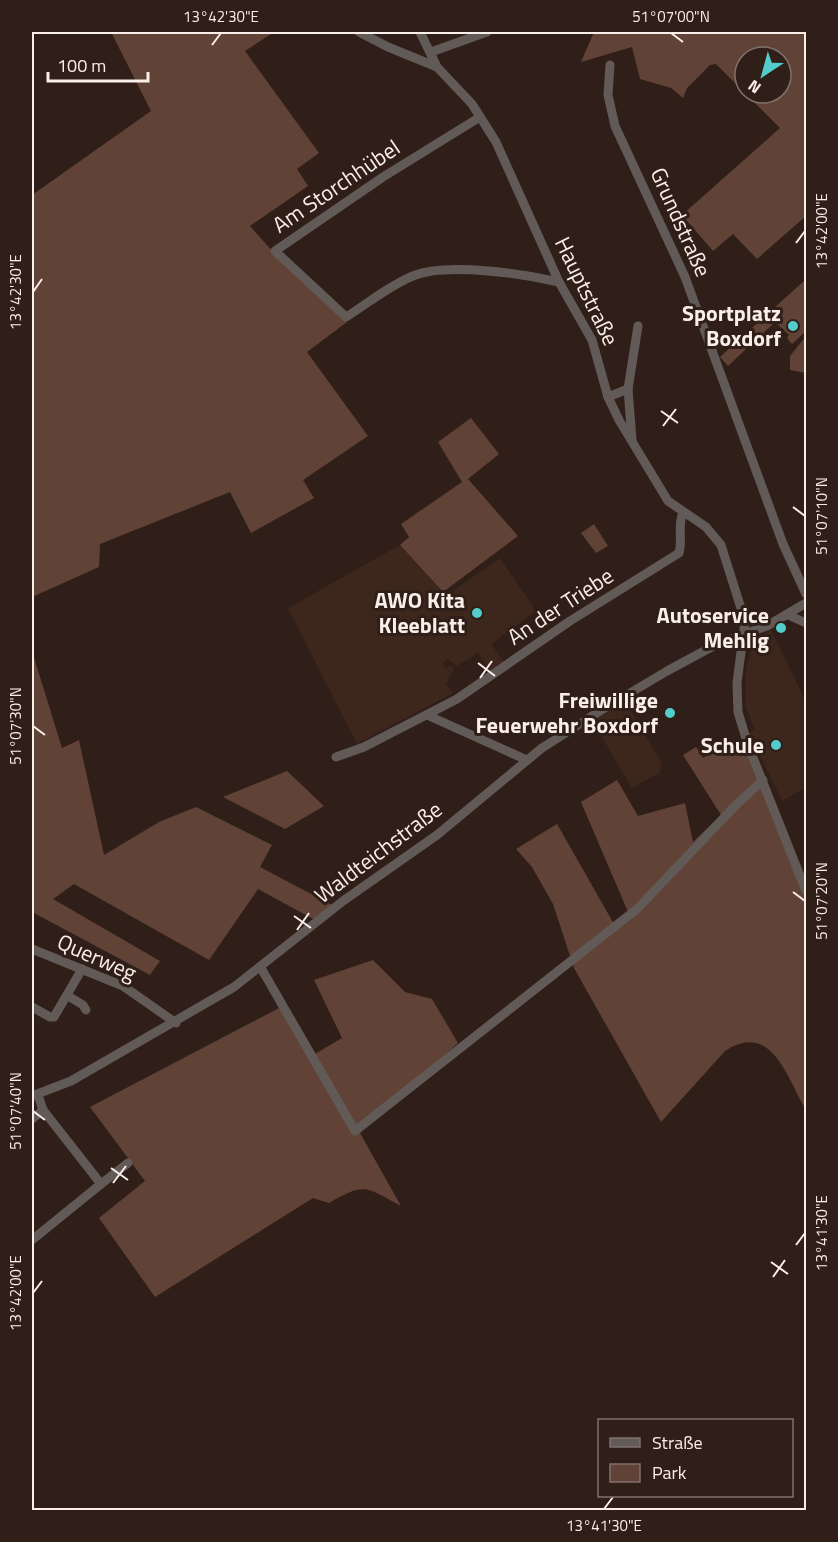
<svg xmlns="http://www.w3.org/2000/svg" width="838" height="1542" viewBox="0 0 838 1542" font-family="'Titillium Web',sans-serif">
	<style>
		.built { fill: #3d271d }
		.green { fill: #604336 }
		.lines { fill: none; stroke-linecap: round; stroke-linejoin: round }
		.minor { stroke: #625a56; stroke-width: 9 }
		.ticks { fill: none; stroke: #faeee9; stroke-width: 2 }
		.poi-dot { fill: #53cdcb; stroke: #2f1f18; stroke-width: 2 }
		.labels { text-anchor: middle; stroke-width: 6; stroke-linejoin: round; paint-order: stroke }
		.street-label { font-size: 22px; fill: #faeee9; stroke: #2f1f18 }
		.poi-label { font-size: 22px; font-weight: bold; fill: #faeee9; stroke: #2f1f18; text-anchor: end }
		.neatline { fill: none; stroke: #faeee9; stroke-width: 2 }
		.ticks-label { font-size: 15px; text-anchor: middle; fill: #faeee9 }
	</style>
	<rect width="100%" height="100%" fill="#2f1f18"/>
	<g class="built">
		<polygon points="400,545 446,596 500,558 536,611 491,644 504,662 490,671 478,653 457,666 448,659 442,663 446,669 450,665 454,669 446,684 453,693 357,744 288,608"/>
		<polygon points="771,630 806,702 806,787 782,801 749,733 755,730 745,705 746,670 752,645 756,638"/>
		<polygon points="625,701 662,764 659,773 632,788 593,722"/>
	</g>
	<g class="green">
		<polygon points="111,32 274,32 245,51 319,153 297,169 308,186 250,226 274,253 347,322 307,352 368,436 303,480 314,498 251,533 230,492 100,544 99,567 32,597 32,195 151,111"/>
		<polygon points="594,32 806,32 806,216 757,259 733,234 713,251 682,215 780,128 745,93 781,93 781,57 745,57 745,93 716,64 710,65 687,88 683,98 671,88 640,79 632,47 581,62"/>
		<polygon points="806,279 806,331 792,344 787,338 789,335 775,322 728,366 720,357"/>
		<polygon points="806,336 806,373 790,370 790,356"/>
		<polygon points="471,418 499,454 468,479 518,536 443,592 400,545 409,537 401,524 462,482 438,442"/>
		<polygon points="594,524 608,546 596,553 581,533"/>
		<polygon points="32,651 62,748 79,740 104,855 159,822 196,807 272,845 260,867 332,905 315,920 258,889 209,960 74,884 53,899 160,961 150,975 32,912"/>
		<path d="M731,742L739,756L747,752L806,901V1110C786,1076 772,1021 725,1051L661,1122L574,968L553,904L532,867L516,849L557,824L614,924L628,912L581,802L617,780L638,816L685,803L693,842L721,815L683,755L696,747L703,758Z"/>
		<polygon points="287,771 324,806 285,829 223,797"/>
		<path d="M373,960L405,992L432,999L458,1043L360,1133L401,1206C365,1187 366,1182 329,1203L313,1198L155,1297L99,1218L145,1181L90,1107L281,1007L315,1054L342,1038L314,980Z"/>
	</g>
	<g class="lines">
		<g class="minor">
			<polyline points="359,32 388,47 437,67 472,104 496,142 559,282 592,340 608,397 619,420 668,501 706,527 721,545 745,621 737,683 738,712 748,745 806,891"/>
			<polyline points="420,32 437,67"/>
			<polyline points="431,52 487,32"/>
			<polyline points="610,65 608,95 615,126 685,277 783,544 806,594"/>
			<path d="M480,117L383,177L275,251L346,317C367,304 390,285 413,276C446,262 524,274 559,282"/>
			<polyline points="628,389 638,326"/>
			<polyline points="608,397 628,389 632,440"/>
			<polyline points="788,615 806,623"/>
			<polyline points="427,715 527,760"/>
			<path d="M336,757L364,747L457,699L570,621L679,553C683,540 677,525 683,513"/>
			<polyline points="32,949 123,986 176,1023"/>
			<polyline points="261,968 355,1131 637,909 736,805 763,780"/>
			<polyline points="68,996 83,1005 86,1010"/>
			<polyline points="32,1007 50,1017 54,1017 82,969"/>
			<polyline points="32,1096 71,1081 234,987 343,901 437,835 542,748 600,711 667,671 719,643 767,626 806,603"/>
			<polyline points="32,1119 43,1110"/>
			<polyline points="101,1184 128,1163"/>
			<polyline points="32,1240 101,1184 43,1110 38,1095"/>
		</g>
	</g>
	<path class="ticks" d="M671,33L683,42M212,45L221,33M796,243L805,231M33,292L42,279M661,411L678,423M663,426L676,409M793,507L805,516M478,663L495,676M480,678L492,661M33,726L45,735M793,892L805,901M294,916L311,928M297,930L309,913M33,1111L45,1120M111,1168L128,1180M113,1183L126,1166M796,1245L805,1233M771,1262L788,1274M773,1277L785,1260M33,1293L42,1281M604,1509L613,1497"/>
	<g class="poi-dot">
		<circle cx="793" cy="326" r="6"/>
		<circle cx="477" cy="613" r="6"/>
		<circle cx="781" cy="628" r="6"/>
		<circle cx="670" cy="713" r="6"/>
		<circle cx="776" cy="745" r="6"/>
	</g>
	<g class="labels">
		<g class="street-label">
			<text transform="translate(336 186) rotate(-34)" y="8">Am Storchhübel</text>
			<text transform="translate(681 222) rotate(66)" y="8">Grundstraße</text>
			<text transform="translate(587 291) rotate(64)" y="8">Hauptstraße</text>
			<text transform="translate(560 606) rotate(-33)" y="8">An der Triebe</text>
			<text transform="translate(378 852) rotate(-37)" y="8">Waldteichstraße</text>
			<text transform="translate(97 957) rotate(24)" y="8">Querweg</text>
		</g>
		<g class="poi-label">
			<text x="781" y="321">Sportplatz<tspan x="781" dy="25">Boxdorf</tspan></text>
			<text x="465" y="608">AWO Kita<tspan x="465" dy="25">Kleeblatt</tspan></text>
			<text x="769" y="623">Autoservice<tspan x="769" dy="25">Mehlig</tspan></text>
			<text x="658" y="708">Freiwillige<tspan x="658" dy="25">Feuerwehr Boxdorf</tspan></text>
			<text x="764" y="753">Schule</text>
		</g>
	</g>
	<rect width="838" height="1542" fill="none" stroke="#2f1f18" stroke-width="66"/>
	<rect x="598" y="1419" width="195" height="78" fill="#2f1f18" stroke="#80726c" stroke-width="1.5"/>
	<rect x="610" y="1438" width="30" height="9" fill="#625a56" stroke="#80726c" stroke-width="1.5"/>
	<text x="652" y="1449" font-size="18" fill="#faeee9">Straße</text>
	<rect x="610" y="1464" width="30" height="18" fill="#604336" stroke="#80726c" stroke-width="1.5"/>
	<text x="652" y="1479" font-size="18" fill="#faeee9">Park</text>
	<g transform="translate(763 75) rotate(216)"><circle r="28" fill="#2f1f18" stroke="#80726c" stroke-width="1.5"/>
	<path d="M0-4.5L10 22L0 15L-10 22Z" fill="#53cdcb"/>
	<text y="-9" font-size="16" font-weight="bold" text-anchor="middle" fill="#faeee9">N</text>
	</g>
	<path d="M48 72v9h100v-9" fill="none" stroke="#faeee9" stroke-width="3"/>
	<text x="57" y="72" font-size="18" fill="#faeee9" stroke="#2f1f18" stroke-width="4.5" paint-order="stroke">100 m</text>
	<rect x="33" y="33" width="772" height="1476" class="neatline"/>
	<g class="ticks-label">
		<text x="221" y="22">13°42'30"E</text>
		<text x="671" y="22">51°07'00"N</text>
		<text transform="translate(822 231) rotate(-90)" y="5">13°42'00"E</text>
		<text transform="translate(16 292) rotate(-90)" y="5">13°42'30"E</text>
		<text transform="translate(822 516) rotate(-90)" y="5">51°07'10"N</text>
		<text transform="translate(16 726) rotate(-90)" y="5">51°07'30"N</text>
		<text transform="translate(822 901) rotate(-90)" y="5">51°07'20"N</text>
		<text transform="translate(16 1111) rotate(-90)" y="5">51°07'40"N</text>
		<text transform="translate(822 1233) rotate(-90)" y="5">13°41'30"E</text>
		<text transform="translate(16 1293) rotate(-90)" y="5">13°42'00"E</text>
		<text x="604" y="1531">13°41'30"E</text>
	</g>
</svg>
